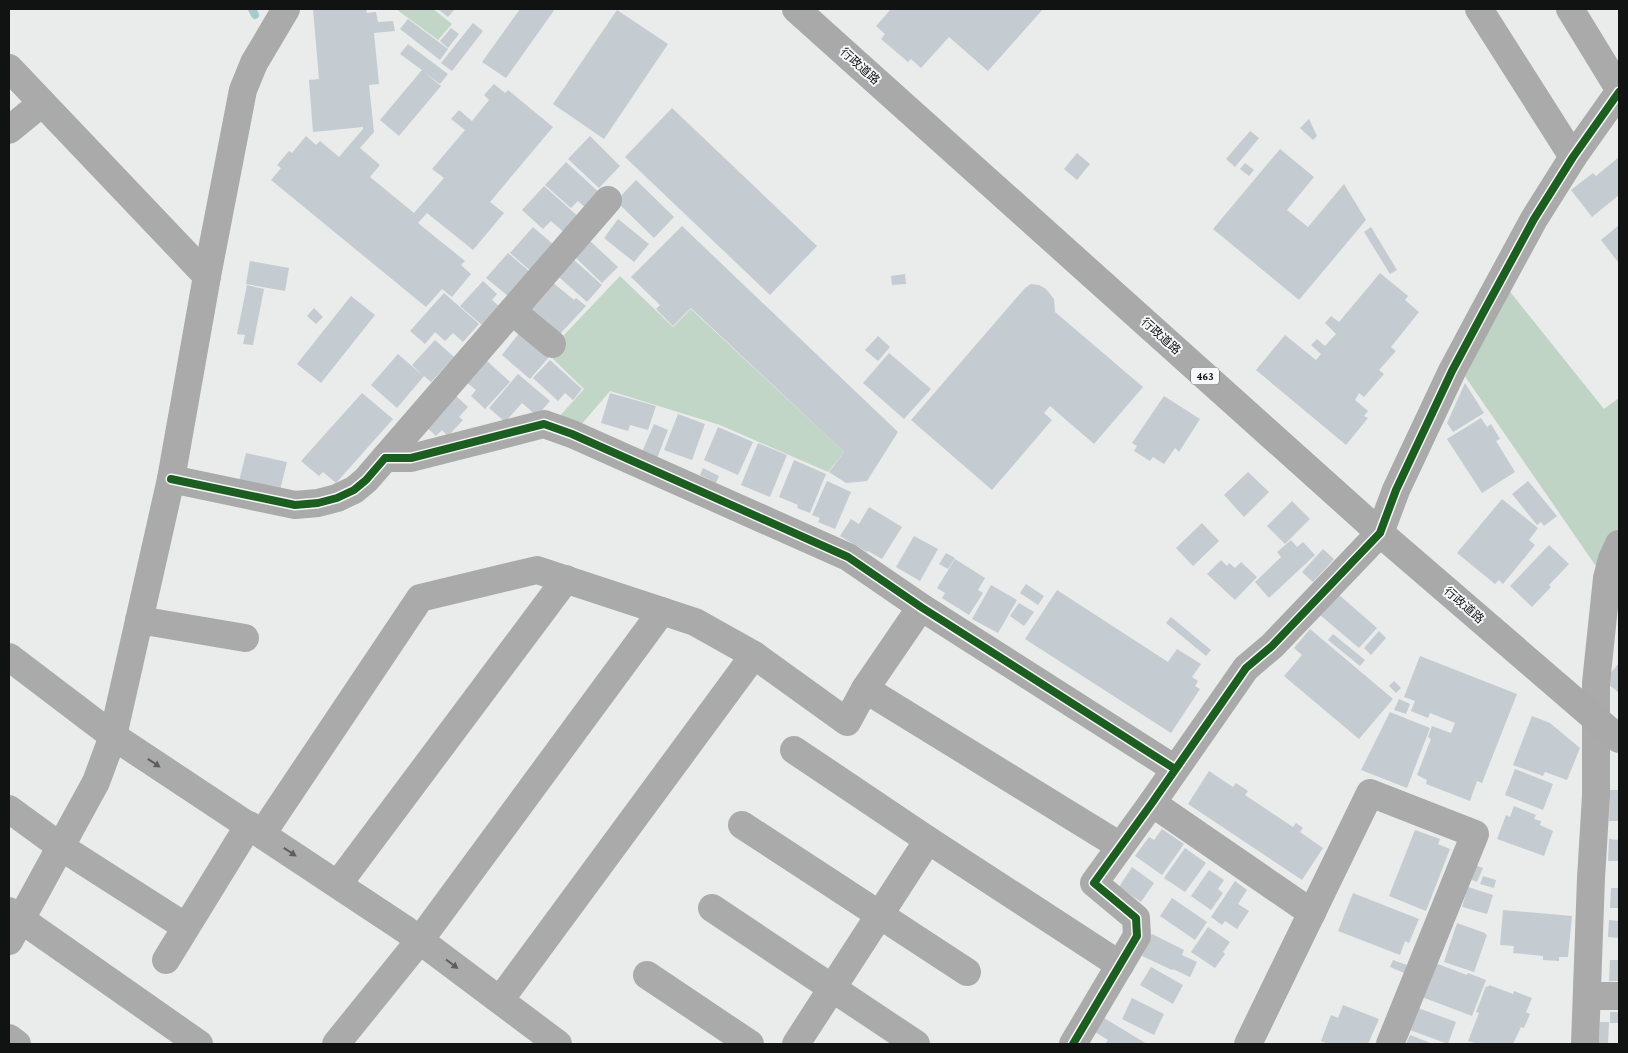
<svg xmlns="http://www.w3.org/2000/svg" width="1628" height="1053" viewBox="0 0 1628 1053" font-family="'Crimson Pro','Noto Sans JP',serif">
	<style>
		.green { fill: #c2d6c7 }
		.forest { fill: #bfd4c4 }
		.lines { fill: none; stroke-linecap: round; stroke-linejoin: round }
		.stream { stroke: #a4cbce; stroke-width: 8 }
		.building { fill: #c4ccd1 }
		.minor { stroke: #aaa; stroke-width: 28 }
		.highway { stroke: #a9a9a9; stroke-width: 28 }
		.cycleway-casing { stroke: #f7f8f9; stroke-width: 11 }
		.cycleway { stroke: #1b5e20; stroke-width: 8 }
		.oneway { fill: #5e5e5e }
		.labels { text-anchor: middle; stroke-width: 4; stroke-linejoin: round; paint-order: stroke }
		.shield { fill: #f7f8f9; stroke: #565757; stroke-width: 1 }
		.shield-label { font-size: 11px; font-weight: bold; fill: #111212 }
		.street-label { font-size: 12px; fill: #111212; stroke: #f7f8f9 }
	</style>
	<rect width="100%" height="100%" fill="#eaebeb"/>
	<g class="green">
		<polygon points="396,9 433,9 452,24 438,40"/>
		<polygon points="620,276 673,327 691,309 844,452 828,472 720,425 610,391 580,426 558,418 584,389 547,353"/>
	</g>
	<polygon class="forest" points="1507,288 1604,409 1619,398 1619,530 1600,572 1464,375"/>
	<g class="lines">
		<polyline class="stream" points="252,9 255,15"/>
	</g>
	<g class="building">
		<polygon points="313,9 366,9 367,13 376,12 378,22 393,21 395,31 374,33 379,84 369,85 374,132 360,148 380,165 370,177 414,213 444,178 432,169 465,130 451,119 459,110 472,121 489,100 484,95 494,84 505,93 508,90 553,127 490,202 504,213 473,250 427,213 418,223 465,261 461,265 471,274 452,297 442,289 426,307 271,180 281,168 277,165 289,151 292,153 306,136 316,145 320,141 339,157 363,129 363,127 313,132 309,80 319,79"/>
		<polygon points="438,9 455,9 448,17"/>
		<polygon points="520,9 555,9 506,78 482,62"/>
		<polygon points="891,9 1043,9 988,71 949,37 921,68 911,59 908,62 881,39 885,34 876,26"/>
		<polygon points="617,10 668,44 604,139 553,104"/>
		<polygon points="408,19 448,49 440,60 400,29"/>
		<polygon points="473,23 483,31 452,71 441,63"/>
		<polygon points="451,28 459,34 448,48 440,41"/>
		<polygon points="408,44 448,74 440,84 424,72 441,86 399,136 380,120 422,70 400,54"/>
		<polygon points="672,108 817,246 770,295 625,157"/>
		<polygon points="1309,119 1317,136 1313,140 1300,128"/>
		<polygon points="1250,131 1259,138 1235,167 1226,159"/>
		<polygon points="590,136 620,166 599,188 568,159"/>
		<polygon points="1280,149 1314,177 1287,210 1308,227 1344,184 1366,220 1299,300 1213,229"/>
		<polygon points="1077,153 1090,164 1077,180 1064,169"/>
		<polygon points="1619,157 1619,195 1592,217 1571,190 1593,173 1596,176"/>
		<polygon points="566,162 603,196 589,211 578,201 571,208 545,185"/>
		<polygon points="1245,163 1254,170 1249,176 1240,169"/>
		<polygon points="636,180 674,217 654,238 616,201"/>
		<polygon points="544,186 581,219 567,235 551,221 543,229 522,210"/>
		<polygon points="618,219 649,244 634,262 604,238"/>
		<polygon points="1619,225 1619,261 1618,262 1601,240"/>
		<polygon points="682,226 898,432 867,481 846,483 829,472 844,452 691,308 673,326 656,309 660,305 631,277"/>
		<polygon points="533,227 554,245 532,272 510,253"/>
		<polygon points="1371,227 1397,270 1390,274 1364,232"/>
		<polygon points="590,241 618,267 602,283 575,257"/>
		<polygon points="508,253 530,272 508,296 486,278"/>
		<polygon points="574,260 602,285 587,302 559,277"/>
		<polygon points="250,261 289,268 285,291 246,284"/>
		<polygon points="1380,273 1408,296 1405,300 1419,312 1391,347 1396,351 1379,370 1384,374 1364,397 1359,393 1355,400 1368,411 1364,416 1368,418 1346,445 1256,370 1285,335 1316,360 1321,354 1311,345 1317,339 1325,346 1336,334 1325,323 1331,316 1339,322"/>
		<polygon points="905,274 906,284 892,285 891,276"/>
		<polygon points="483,281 497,294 492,300 500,307 483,326 460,306"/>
		<polygon points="552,282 574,300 576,298 586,306 559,335 531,315 531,307"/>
		<polygon points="1031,284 1039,285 1046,289 1054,299 1055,312 1143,387 1094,444 1050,406 1044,413 1052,420 992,490 911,420 1025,288"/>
		<polygon points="247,285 264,289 253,345 243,344 245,335 237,334"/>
		<polygon points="444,293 479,324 463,342 453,333 445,341 435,332 425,344 410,331"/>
		<polygon points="351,296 375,315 321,383 297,364"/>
		<polygon points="314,308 323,317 316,324 307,316"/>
		<polygon points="520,332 549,357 530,379 502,355"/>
		<polygon points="878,336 890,347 878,361 865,350"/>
		<polygon points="435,340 454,357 431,382 424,376 397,408 371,385 398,354 423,376 412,365"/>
		<polygon points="889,353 931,389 904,419 863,383"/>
		<polygon points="485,359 510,382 485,409 471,396 476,390 465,381"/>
		<polygon points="550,360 582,389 573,400 565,393 558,401 533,378"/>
		<polygon points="518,374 550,401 537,416 522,403 505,422 489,408"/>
		<polygon points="1465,383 1484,413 1453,432 1447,423"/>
		<polygon points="362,393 393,419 336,483 323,472 319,476 301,461"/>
		<polygon points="610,393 656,406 648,430 630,425 628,431 601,423"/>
		<polygon points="455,395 468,407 459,417 463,420 448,436 442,430 436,436 423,424"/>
		<polygon points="1164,396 1200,419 1179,452 1175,448 1164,464 1153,457 1150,461 1134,451 1137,446 1132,443"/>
		<polygon points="678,414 705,424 692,460 664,450"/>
		<polygon points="1481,418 1487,427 1491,424 1500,439 1496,441 1515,472 1482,493 1447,439"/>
		<polygon points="654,424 668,430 657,458 642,452"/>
		<polygon points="718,427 753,442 738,475 704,460"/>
		<polygon points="758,443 787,455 770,497 741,485"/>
		<polygon points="246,453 287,462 280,490 239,481"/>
		<polygon points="794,460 826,474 810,513 797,508 798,505 779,497"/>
		<polygon points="703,468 719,476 716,483 700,475"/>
		<polygon points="1248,472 1269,492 1244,517 1224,495"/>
		<polygon points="827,481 851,492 835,529 818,522 820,518 812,515"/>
		<polygon points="1528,481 1557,516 1544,526 1541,522 1537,525 1512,494"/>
		<polygon points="1502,499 1538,528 1529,540 1535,545 1503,584 1499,580 1495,584 1457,553"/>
		<polygon points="1292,501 1310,519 1285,544 1267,526"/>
		<polygon points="869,507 902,527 882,559 868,551 867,552 840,536 851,519 859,524"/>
		<polygon points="1202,523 1219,541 1193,566 1176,548"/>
		<polygon points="914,536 938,549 920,581 896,567"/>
		<polygon points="1291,540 1297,547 1303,542 1315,555 1269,598 1255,582 1281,557 1277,552"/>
		<polygon points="1549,545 1569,564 1549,585 1551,587 1532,607 1510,586"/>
		<polygon points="1323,549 1334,559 1313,582 1302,572"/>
		<polygon points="946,553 955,558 948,569 939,564"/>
		<polygon points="955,559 985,578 978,590 983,593 969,615 942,598 945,593 937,588"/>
		<polygon points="1221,560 1227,566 1229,563 1235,568 1241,562 1257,577 1235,600 1207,574"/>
		<polygon points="1026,584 1044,596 1038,605 1020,593"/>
		<polygon points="991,585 1017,600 998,633 972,619"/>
		<polygon points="1057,590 1168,662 1177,649 1201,664 1192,677 1198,681 1195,686 1200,689 1171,733 1025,639"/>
		<polygon points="1338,594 1377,628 1359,648 1320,615"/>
		<polygon points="1019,603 1034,612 1024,626 1010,616"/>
		<polygon points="1171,617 1211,650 1206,656 1166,623"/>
		<polygon points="1310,629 1393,699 1359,739 1284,676 1302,655 1294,648"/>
		<polygon points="1379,631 1386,638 1371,655 1364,648"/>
		<polygon points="1333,634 1365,660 1360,666 1328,640"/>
		<polygon points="1420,656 1517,694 1482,783 1477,781 1470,801 1426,784 1427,780 1417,775 1431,739 1428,737 1432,726 1451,733 1455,723 1430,713 1428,718 1411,711 1415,701 1404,697"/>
		<polygon points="1619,663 1619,693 1608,684 1608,676"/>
		<polygon points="1394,681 1401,688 1396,693 1389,686"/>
		<polygon points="1399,699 1410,704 1406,714 1394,710"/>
		<polygon points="1390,712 1430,728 1407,788 1361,770"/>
		<polygon points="1532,716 1550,723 1580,748 1567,780 1545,772 1543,776 1513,765"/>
		<polygon points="1515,769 1553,784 1543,810 1505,795"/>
		<polygon points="1209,771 1233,787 1236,783 1248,791 1245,795 1293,827 1296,823 1303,828 1300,832 1323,848 1302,880 1188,804"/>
		<polygon points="1610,790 1619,790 1619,821 1609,821"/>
		<polygon points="1514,806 1536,815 1534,819 1541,821 1540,825 1553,831 1544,856 1497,839 1506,815 1510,817"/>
		<polygon points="1162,829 1184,844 1162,875 1135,856 1149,837 1154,840"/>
		<polygon points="1415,830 1440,839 1438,844 1450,849 1426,911 1389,896"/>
		<polygon points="1609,839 1619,840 1619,861 1608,861"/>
		<polygon points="1185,848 1206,863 1185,892 1164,878"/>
		<polygon points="1475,865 1483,868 1477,882 1470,879"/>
		<polygon points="1132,867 1154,883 1141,902 1119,887"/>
		<polygon points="1209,870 1224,880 1218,889 1223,893 1211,910 1191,896"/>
		<polygon points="1483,876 1496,880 1494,888 1480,884"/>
		<polygon points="1235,881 1247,890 1238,904 1249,911 1237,929 1225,921 1222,925 1211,917"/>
		<polygon points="1468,887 1493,895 1487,914 1462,907"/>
		<polygon points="1611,888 1619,888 1619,908 1610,908"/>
		<polygon points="1353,893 1419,919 1409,943 1405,941 1400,955 1338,931"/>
		<polygon points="1172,898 1207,922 1195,940 1160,916"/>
		<polygon points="1503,910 1572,916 1568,957 1559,957 1559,961 1543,960 1543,956 1513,953 1514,946 1500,945"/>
		<polygon points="1609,920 1619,921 1619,938 1608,937"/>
		<polygon points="1457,923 1485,933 1485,934 1487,935 1474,972 1444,962"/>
		<polygon points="1208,927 1230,942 1223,952 1225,954 1215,968 1191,952"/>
		<polygon points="1152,934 1184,950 1182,955 1197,962 1190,977 1173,969 1172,970 1142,956"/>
		<polygon points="1393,960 1407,965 1404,973 1390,967"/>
		<polygon points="1610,960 1619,960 1619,981 1609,981"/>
		<polygon points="1435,963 1467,975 1468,973 1486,980 1472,1016 1422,997"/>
		<polygon points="1151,967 1183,985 1173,1004 1140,985"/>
		<polygon points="1489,985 1513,994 1514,991 1532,998 1526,1012 1530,1014 1524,1028 1521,1027 1513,1044 1478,1044 1468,1041 1479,1013 1476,1012 1486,986 1488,987"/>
		<polygon points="1132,998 1164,1014 1154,1035 1122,1019"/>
		<polygon points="1343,1005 1379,1019 1368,1044 1328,1044 1321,1041 1331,1015 1338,1018"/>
		<polygon points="1418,1008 1456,1022 1448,1044 1410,1030"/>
		<rect x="1610" y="1012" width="9" height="11"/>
		<polygon points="1104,1018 1147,1044 1105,1044 1108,1040 1095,1032"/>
		<polygon points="1600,1022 1609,1022 1608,1044 1599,1044"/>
		<polygon points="1410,1035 1433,1044 1406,1044"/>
	</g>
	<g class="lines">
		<g class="minor">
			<polyline points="1479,9 1573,157"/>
			<polyline points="1570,9 1619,89"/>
			<polyline points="9,68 207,276"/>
			<polyline points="9,130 42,103"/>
			<polyline points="512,311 552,344"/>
			<polyline points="385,458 608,200"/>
			<polyline points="171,479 295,505 318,503 337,498 354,490 366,480 385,458 411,458 544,424 572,434 848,557 921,607 1175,769"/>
			<polyline points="139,620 245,638"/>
			<polyline points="9,657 113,736 406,930 558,1044"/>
			<polyline points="865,689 1120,846"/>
			<polyline points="794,750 928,840 1120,965"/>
			<polyline points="1152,803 1312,913"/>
			<polyline points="9,809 61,847 186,927"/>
			<polyline points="742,825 967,972"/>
			<polyline points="262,834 420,598 537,570 695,622 754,655 847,722 865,689 921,607"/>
			<polyline points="338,884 566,579"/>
			<polyline points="712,908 916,1044"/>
			<polyline points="9,911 199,1044"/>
			<polyline points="9,941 96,782 113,736 171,479 207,276 243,90 254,63 286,9"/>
			<polyline points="166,960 249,825"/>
			<polyline points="647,975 750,1044"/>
			<polyline points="1587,996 1619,996"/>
			<polyline points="500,1000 754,655"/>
			<polyline points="9,1038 17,1044"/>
			<polyline points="336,1044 420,940 662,611"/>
			<polyline points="796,1044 928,840"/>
			<polyline points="1073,1044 1137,936 1136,918 1094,883 1152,803 1246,668 1272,646 1380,533 1396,490 1452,371 1483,313 1534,219 1573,157 1619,92"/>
			<polyline points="1248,1044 1370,793 1475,834 1390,1044"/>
			<polyline points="1585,1044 1591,878 1596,796 1596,683 1607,578 1612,559 1619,544"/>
		</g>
		<polyline class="highway" points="796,9 1380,533 1619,739"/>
		<defs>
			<g id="cycleway">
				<polyline points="171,479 295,505 318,503 337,498 354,490 366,480 385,458 411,458 544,424 572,434 848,557 921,607 1175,769"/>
				<polyline points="1073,1044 1137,936 1136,918 1094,883 1152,803 1246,668 1272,646 1380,533 1396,490 1452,371 1483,313 1534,219 1573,157 1619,92"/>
			</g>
		</defs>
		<use href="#cycleway" class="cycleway-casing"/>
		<use href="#cycleway" class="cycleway"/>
	</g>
	<defs><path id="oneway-solid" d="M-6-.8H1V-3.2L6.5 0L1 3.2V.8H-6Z" transform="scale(1.25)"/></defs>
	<g class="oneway">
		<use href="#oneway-solid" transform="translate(154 763) rotate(34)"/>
		<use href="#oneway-solid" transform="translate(290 852) rotate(34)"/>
		<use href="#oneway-solid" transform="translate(452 964) rotate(37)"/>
	</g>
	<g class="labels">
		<rect class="shield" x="1191" y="367.5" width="28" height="17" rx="4"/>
		<g class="shield-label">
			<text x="1205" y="380">463</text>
		</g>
		<g class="street-label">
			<text transform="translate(860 66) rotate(42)" y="4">行政道路</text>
			<text transform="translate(1161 336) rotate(42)" y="4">行政道路</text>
			<text transform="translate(1464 605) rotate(41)" y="4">行政道路</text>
		</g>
	</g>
	<rect width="1628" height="1053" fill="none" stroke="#111212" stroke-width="20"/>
</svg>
